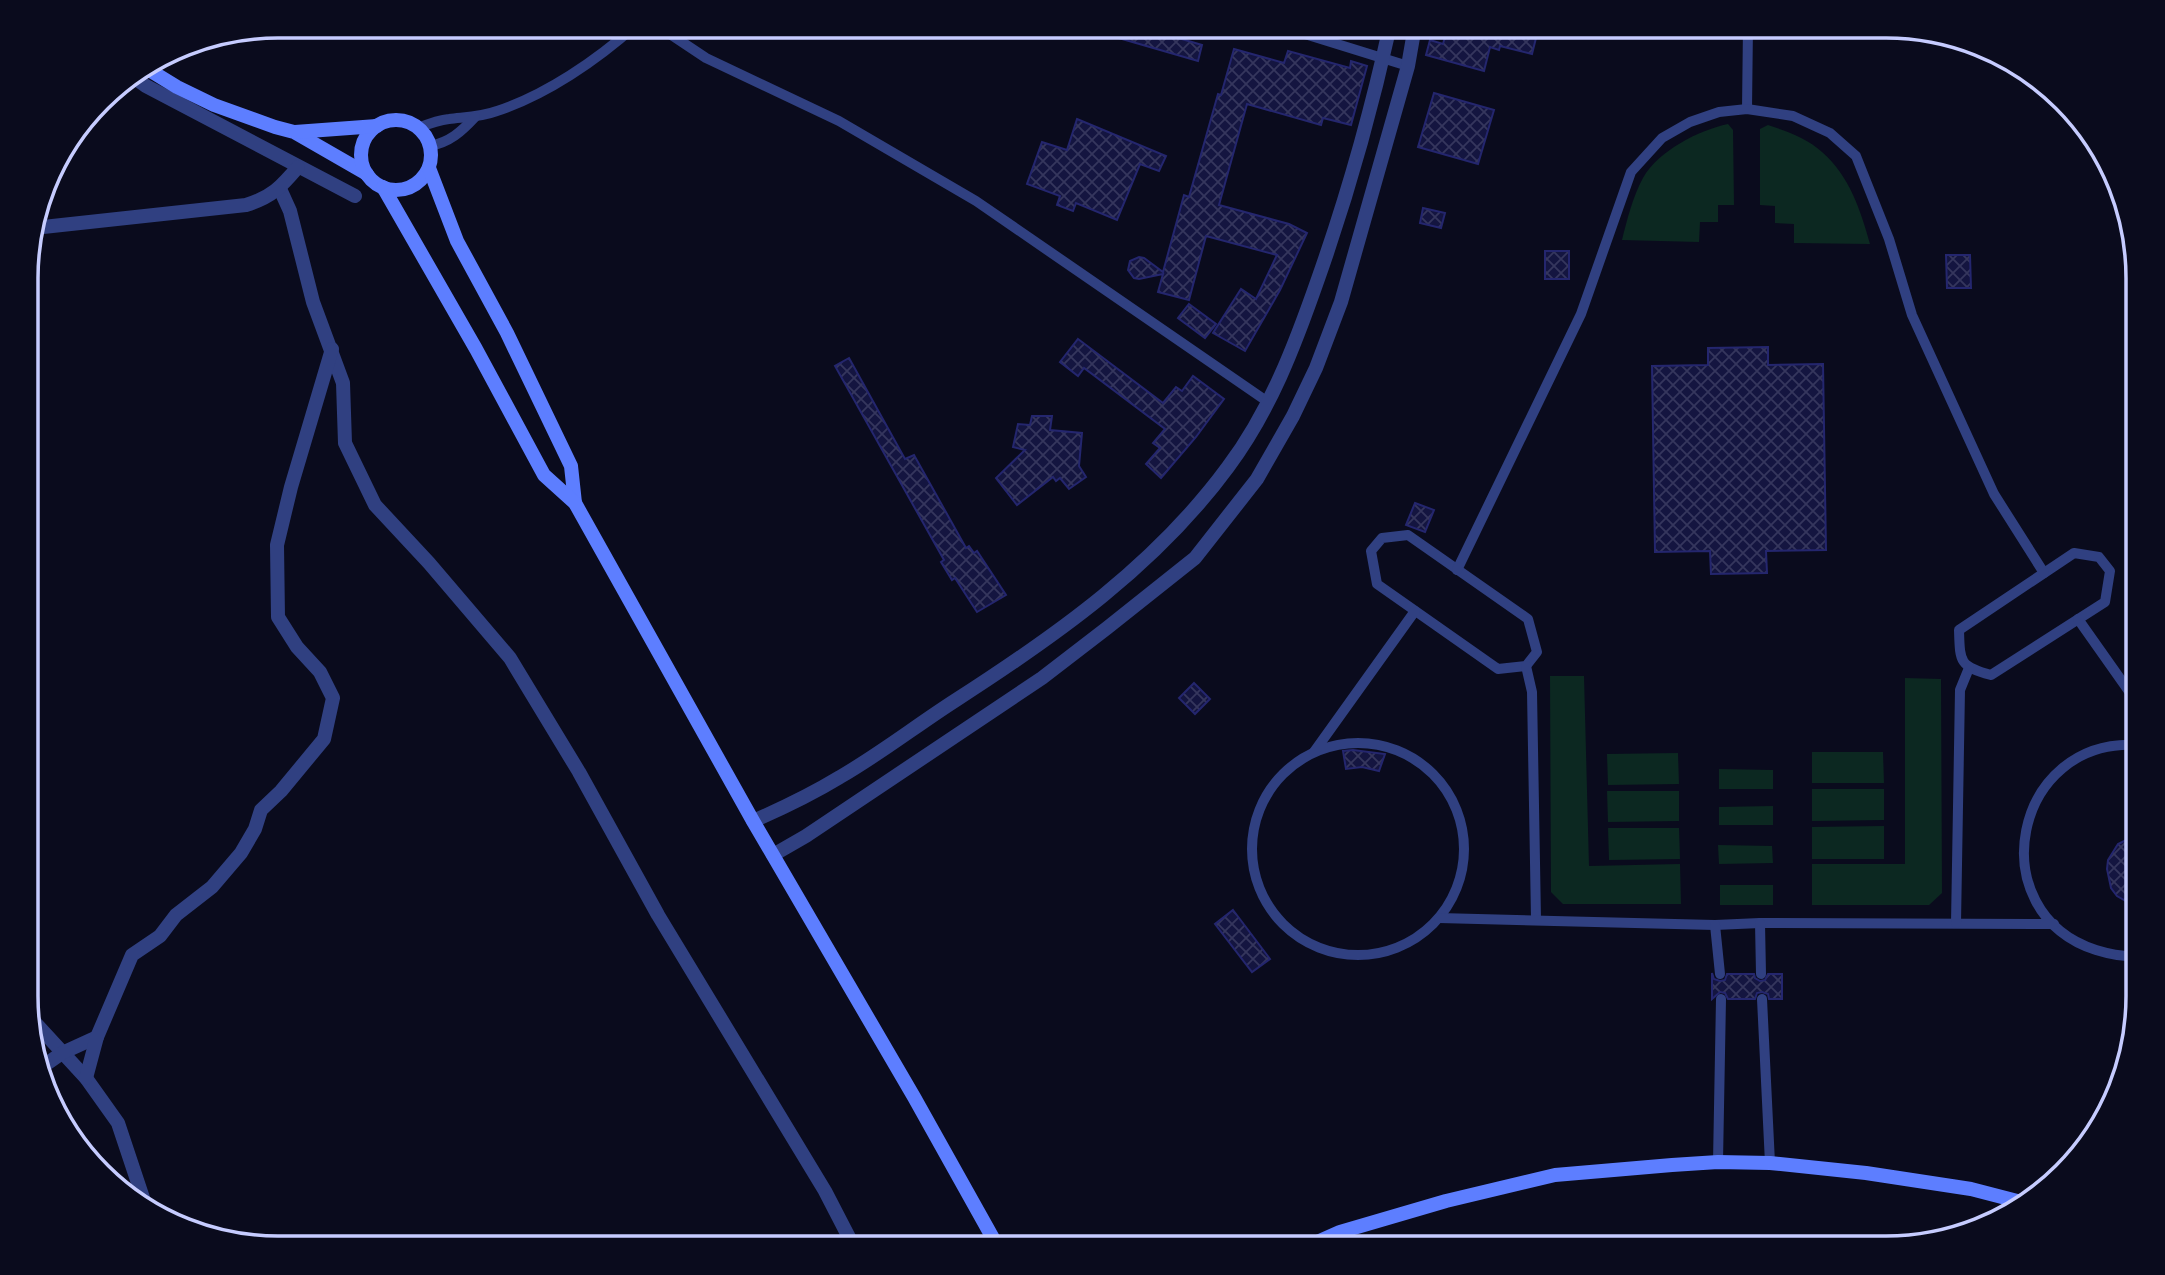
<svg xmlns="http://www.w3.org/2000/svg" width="2165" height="1275" viewBox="0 0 2165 1275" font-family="Mulish,sans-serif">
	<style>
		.grass { fill: #0c2821 }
		.building { fill: url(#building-cross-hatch); stroke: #24266e; stroke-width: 2 }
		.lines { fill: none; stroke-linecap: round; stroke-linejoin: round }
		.lane { stroke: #304081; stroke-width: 10 }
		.street { stroke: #304081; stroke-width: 14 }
		.secondary { stroke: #5d7eff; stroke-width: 14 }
		.rim { fill: none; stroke: #c6ccff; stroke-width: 3.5 }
	</style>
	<defs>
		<pattern id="building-cross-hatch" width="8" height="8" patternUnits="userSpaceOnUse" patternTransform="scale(1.75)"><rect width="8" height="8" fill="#141540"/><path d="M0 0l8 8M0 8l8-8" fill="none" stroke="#35365d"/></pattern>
	</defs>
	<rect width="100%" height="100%" fill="#0a0b1d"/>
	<g class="grass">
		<path d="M1728,124L1733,130L1734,205H1718V222H1700L1699,242L1622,240C1627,220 1633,196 1643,178C1658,151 1699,130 1728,124Z"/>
		<path d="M1768,125C1786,131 1807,138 1822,152C1849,175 1861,211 1870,244L1794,243V224L1775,223V206L1760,205V129Z"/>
		<polygon points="1550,676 1584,676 1589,866 1680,864 1681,904 1563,904 1551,892"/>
		<polygon points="1905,678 1941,679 1942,893 1929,905 1812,905 1812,864 1905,864"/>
		<polygon points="1812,752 1883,752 1884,783 1812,783"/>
		<polygon points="1678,753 1679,784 1608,785 1607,754"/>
		<polygon points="1719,769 1773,770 1773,789 1719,789"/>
		<polygon points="1812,789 1884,789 1884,820 1812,821"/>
		<polygon points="1607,791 1679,791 1679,821 1608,822"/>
		<polygon points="1773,806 1773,825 1719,825 1719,807"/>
		<polygon points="1884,826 1884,859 1812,859 1812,827"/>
		<polygon points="1608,828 1679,828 1680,859 1609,860"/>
		<polygon points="1718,845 1772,846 1773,863 1719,864"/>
		<rect x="1720" y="885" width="53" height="20"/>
	</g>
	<g class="building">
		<polygon points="1092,26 1138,26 1202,45 1198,61 1091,30"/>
		<polygon points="1448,26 1539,26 1532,54 1500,46 1499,50 1490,47 1484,71 1426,55 1430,40 1443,44"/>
		<polygon points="1234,49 1284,63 1288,51 1350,68 1351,61 1367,66 1351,125 1323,118 1321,125 1247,104 1219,205 1289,224 1307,233 1280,290 1245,351 1213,333 1241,289 1256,299 1277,255 1206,236 1189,300 1158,292 1163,274 1139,279 1134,278 1128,270 1130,261 1139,257 1144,258 1163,272 1184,195 1189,197 1218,94 1221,95"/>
		<polygon points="1434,93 1494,110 1478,164 1418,147"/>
		<polygon points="1077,119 1166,156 1159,171 1140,164 1117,220 1076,203 1073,211 1057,205 1060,196 1027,184 1042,142 1067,150"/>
		<polygon points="1423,208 1445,213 1441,228 1420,223"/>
		<rect x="1545" y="251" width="24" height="28"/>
		<polygon points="1946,255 1970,255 1971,288 1947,288"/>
		<polygon points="1189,304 1216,324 1205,338 1178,318"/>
		<polygon points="1078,339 1163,403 1176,387 1182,391 1193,376 1224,399 1196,437 1161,478 1146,464 1160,448 1153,443 1165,429 1084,368 1078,376 1060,362"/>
		<polygon points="1768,347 1768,365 1823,364 1826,550 1766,551 1767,573 1711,574 1710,551 1655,552 1652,366 1708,365 1708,348"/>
		<polygon points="849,358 905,459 914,455 966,548 969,546 974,553 977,551 1006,595 977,612 955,578 952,580 941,562 944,560 835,366"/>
		<polygon points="1032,416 1052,416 1050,430 1082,433 1079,466 1086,477 1069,489 1060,478 1056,481 1053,477 1017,505 996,478 1025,450 1013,447 1018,424 1030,425"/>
		<polygon points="1415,503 1434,510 1425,532 1406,525"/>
		<polygon points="1194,683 1210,699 1195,714 1179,698"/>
		<polygon points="1353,750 1385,754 1379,771 1362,767 1346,769 1343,751"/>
		<polygon points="2138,834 2138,908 2117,896 2111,888 2107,869 2108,860 2118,844"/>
		<polygon points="1233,910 1270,959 1252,972 1215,924"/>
		<polygon points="1712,973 1714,979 1720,981 1725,980 1727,974 1754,974 1755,978 1760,981 1765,980 1768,974 1782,974 1782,999 1769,999 1768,994 1762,992 1757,993 1755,999 1728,999 1725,993 1720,992 1712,999"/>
	</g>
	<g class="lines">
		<g class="lane">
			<polyline points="658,26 706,58 839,121 976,201 1268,402"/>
			<polyline points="1279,26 1408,66"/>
			<polyline points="1747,109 1748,26"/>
			<path d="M418,128C428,124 438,120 449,119C466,117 481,117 497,111C546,95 597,60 635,26"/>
			<path d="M430,146C450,142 461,132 475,117"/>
			<polygon points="1408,535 1528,619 1537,652 1526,666 1498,669 1377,584 1371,551 1382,538"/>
			<path d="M2074,553L2099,557L2110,571L2105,602L1991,675C1959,666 1960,662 1959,630Z"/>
			<polyline points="1457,570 1581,314 1631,172 1662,138 1690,122 1719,112 1747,109 1793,116 1830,133 1856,156 1889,239 1912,315 1994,494 2044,573"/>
			<polyline points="2078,619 2138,704"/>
			<polyline points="1526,666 1532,692 1536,919"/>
			<circle cx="1358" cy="849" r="106"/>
			<path d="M2138,745C2013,737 1979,912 2096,950C2109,954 2124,957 2138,956"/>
			<polyline points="1314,752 1415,611"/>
			<polyline points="1439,918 1715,925 1760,923 2054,924"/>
			<polyline points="1760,923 1761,974"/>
			<polyline points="1956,923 1960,690 1969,668"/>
			<polyline points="1715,925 1720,974"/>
			<polyline points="1762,999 1770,1163"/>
			<polyline points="1718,1162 1721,999"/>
		</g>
		<g class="street">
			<polyline points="132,76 146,86 355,196"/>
			<polyline points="280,189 290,211 313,302 343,383 345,443 375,505 429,563 510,658 579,772 658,915 825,1191 855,1249"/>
			<path d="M34,228L246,205C272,197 281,187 298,167"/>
			<path d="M753,821C783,808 812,794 840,777C880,754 917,725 956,700C1057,635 1156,565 1228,467C1270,411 1295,345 1318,279C1347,197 1371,112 1390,26"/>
			<polyline points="773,855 806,836 1042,678 1107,628 1195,558 1257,479 1293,416 1316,368 1341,302 1408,66 1415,26"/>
			<polyline points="28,1015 86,1078 118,1123 147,1210"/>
			<polyline points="42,1067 62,1053 97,1037"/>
			<polyline points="86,1078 97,1037 132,955 160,936 176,915 212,887 241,853 255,829 261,810 281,791 324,739 333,698 320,672 297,647 278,617 277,545 291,487 332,349"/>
		</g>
		<g class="secondary">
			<polyline points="146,68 177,87 214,105 275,127 294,132 367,174"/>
			<circle cx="396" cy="155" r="35"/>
			<polyline points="295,132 377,126"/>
			<polyline points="429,168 457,241 507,333 571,466 575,503"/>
			<polyline points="383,187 476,349 544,475 575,503 753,821 914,1097 999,1249"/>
			<polyline points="1304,1248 1340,1232 1446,1201 1555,1175 1672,1165 1718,1162 1770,1163 1866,1173 1971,1189 2025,1203"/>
		</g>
	</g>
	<path d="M0 0H2165V1275H0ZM278 38H1886A240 240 0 0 1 2126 278V996A240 240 0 0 1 1886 1236H278A240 240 0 0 1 38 996V278A240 240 0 0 1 278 38Z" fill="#0a0b1d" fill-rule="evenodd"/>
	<path class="rim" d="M278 38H1886A240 240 0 0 1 2126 278V996A240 240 0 0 1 1886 1236H278A240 240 0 0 1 38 996V278A240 240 0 0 1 278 38Z"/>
</svg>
